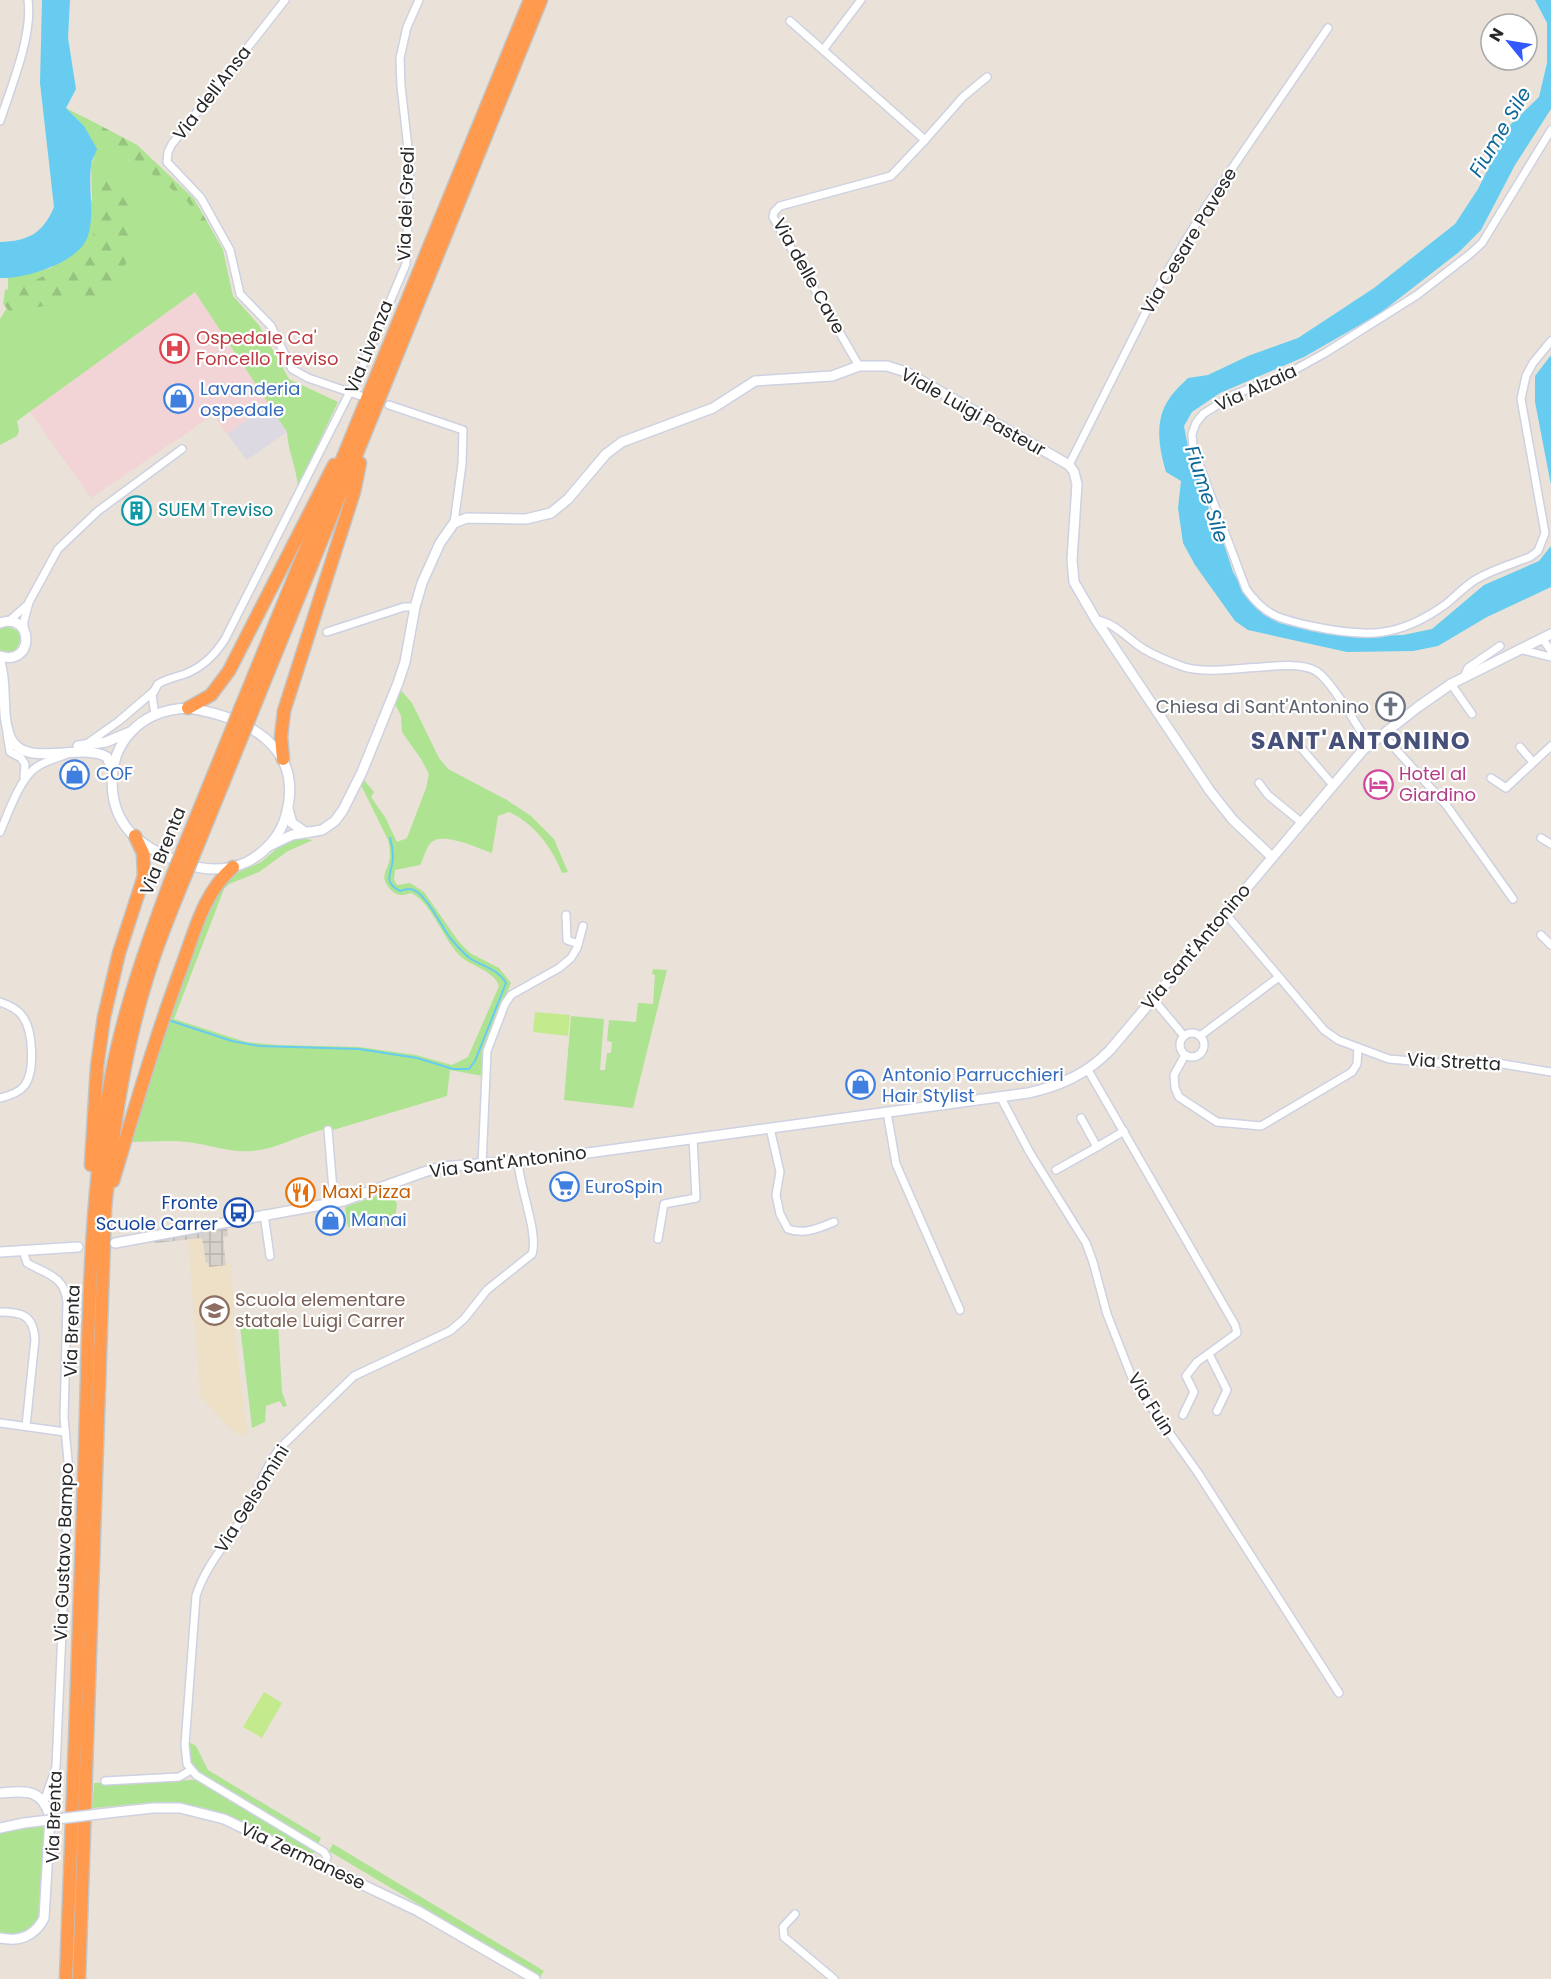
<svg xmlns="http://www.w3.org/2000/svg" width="1551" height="1979" viewBox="0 0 1551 1979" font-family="Poppins,sans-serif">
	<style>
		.industrial { fill: #dcd9e2 }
		.education { fill: #ede0c6 }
		.medical { fill: #f2d4d6 }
		.green { fill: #aee392 }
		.forest { fill: url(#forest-firs) }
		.pitch { fill: #c3eb8d }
		.plaza { fill: url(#plaza-grid) }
		.water { fill: #67ccf0 }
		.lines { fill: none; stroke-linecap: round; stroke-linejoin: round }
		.stream { stroke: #67ccf0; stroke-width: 2 }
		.street-casing { stroke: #cdd1e1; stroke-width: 10 }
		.secondary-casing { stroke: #cdd1e1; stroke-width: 12 }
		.highway-casing { stroke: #c3c3c3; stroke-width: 15 }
		.street { stroke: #fff; stroke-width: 7 }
		.secondary { stroke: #fff; stroke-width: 9 }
		.highway { stroke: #ff9a4e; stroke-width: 12 }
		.secondary-bridge-casing { stroke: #cdd1e1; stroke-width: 12; stroke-linecap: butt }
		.highway-bridge-casing { stroke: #c3c3c3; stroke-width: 15; stroke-linecap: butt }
		.secondary-bridge { stroke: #fff; stroke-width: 9 }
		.highway-bridge { stroke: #ff9a4e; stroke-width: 12 }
		.labels { text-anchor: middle; stroke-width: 4.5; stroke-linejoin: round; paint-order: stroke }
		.street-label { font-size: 18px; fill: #272727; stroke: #fff }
		.health-label { font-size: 18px; fill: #be3a42; stroke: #fff; text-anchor: start }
		.shop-label { font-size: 18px; fill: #366cbe; stroke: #fff; text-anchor: start }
		.culture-label { font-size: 18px; fill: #0d838f; stroke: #fff; text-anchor: start }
		.worship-label { font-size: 18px; fill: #5b616d; stroke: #fff; text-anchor: end }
		.hotel-label { font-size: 18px; fill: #b23c85; stroke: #fff; text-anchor: start }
		.food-label { font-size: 18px; fill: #c56008; stroke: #fff; text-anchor: start }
		.transit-label { font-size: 18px; fill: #164399; stroke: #fff; text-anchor: end }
		.education-label { font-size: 18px; fill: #785e54; stroke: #fff; text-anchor: start }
		.water-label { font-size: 20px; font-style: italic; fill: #0b6898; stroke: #fff }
		.district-label { font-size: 24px; font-weight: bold; letter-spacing: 1.5px; fill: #475078; stroke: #fff }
	</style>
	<defs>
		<pattern id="forest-firs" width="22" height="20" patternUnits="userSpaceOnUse" patternTransform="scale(1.5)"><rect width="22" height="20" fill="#aee392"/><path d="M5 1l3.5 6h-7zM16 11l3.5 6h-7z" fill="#96c37e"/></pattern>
		<pattern id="plaza-grid" width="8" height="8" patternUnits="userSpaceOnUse" patternTransform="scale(1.5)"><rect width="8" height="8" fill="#d6d2cb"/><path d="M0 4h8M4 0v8" fill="none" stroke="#b8b4ae"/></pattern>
	</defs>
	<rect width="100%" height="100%" fill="#eae2d8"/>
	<polygon class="industrial" points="269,404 287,432 247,460 227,434"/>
	<polygon class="education" points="203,1238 206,1263 209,1263 210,1266 231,1264 236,1342 245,1416 248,1432 240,1436 229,1427 200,1396 188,1240"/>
	<polygon class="medical" points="195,292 269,404 227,434 213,415 91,498 30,412"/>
	<g class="green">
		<path d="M66,108L137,145L194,199L223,250L233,296L259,325L289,379L338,402L298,486C296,467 288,451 287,432L195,292L17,421L19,431L17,436L0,445V319L8,306V278L51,268L92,200L91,165L94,158L84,126Z"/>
		<polygon points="6,626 18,631 21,639 16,650 7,653 0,651 0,628"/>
		<path d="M400,689L412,703L439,758L448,769L507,800L531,816L554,839L568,872L562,873C553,849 534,823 509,812L498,816L492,853C478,848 446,833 433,841C426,845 424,859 420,865L395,870L394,880L397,885L410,883L424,892L459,942L470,953L499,968L511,983L503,1002L483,1076L450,1070L447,1096L333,1130L330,1128C303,1133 279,1149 251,1151C229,1153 208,1144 187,1142C169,1140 150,1142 131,1142L168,1023L167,1021L212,896L232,875L261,862L286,841L299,838L313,840L288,851L259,872L229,884L224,889L174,1019L246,1042L277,1045L359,1047L416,1055L452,1065L468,1057L499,986C494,970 471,967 459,955C443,938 431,902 411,893C403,895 399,897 392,891C376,875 390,870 390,855C390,849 389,845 388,840L361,785L364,780L374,792L371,797L385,817L397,842L407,838L426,788L429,774L421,759L402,732L401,716L395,704Z"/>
		<polygon points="653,969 667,970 633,1108 564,1100 571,1016 604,1019 600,1070 605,1070 607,1053 611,1053 612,1042 607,1041 609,1020 636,1022 638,1003 653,1004 655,975 652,974"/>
		<polygon points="391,1191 397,1204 395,1221 372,1228 371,1223 348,1227 345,1207"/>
		<polygon points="278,1322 282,1392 287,1406 283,1407 280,1401 266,1406 265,1422 252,1428 240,1326"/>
		<polygon points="189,1742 196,1746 208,1770 321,1838 318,1844 203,1777 190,1761"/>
		<path d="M195,1780L314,1850L315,1852L311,1854C270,1835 229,1810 183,1804C153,1800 121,1806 92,1808L94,1783Z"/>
		<path d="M45,1825L41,1908C36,1932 23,1936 0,1934V1832Z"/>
		<polygon points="333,1844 544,1971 540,1977 329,1851"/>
	</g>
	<g class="forest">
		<polygon points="82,116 137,145 194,199 223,250 209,236 188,202 169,187 121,150 97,149 84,126"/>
		<polygon points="99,163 111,178 133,213 128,258 116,288 107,296 24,309 13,315 3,304 5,290 32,282 68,263 89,246 96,227"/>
	</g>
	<g class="pitch">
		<polygon points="535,1012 570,1015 568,1036 533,1032"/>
		<polygon points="264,1692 282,1703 262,1738 243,1727"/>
	</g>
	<polygon class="plaza" points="227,1226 228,1236 223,1237 226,1265 209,1267 209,1263 206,1263 202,1238 155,1243 154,1240"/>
	<g class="water">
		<path d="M42,0H70L68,38L76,89L66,108L84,126L97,149C95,155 91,161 91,166C88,189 95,213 88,236C79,263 25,279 0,278V242C29,241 43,233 54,207L40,83Z"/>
		<path d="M1535,0H1551V109L1515,165L1481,230L1459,252L1379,314L1304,357L1220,393L1192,412L1184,426L1189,452L1202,478L1209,510L1223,541L1233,572L1250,601L1279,623L1356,637L1403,635L1432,629L1484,585L1539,561L1551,546V587L1487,617L1438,646L1413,651L1347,652L1248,630L1235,621L1195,565L1183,543L1178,508L1181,481L1166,472C1159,448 1154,421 1169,399C1174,391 1182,384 1188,378L1208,375L1248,356L1298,338L1374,288L1455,224L1478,189L1509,126L1539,97L1547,63V23Z"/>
		<polygon points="1551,355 1551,485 1535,402 1535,376"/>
	</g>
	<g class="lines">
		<path class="stream" d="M171,1021L232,1041L259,1046L359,1049L417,1058L453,1069H469L475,1061L506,983C498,969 484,967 471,959C464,954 457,946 451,939C442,928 424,888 409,889C406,889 403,890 400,891C381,881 393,872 393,857C393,850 392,844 390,838"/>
		<defs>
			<g id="street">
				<polyline points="285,0 172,144 168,152 167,162 201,198 230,250 240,294 271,326 292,369 308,378 361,396"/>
				<polyline points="790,21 925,140 963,97 987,77"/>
				<polyline points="823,50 861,0"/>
				<path d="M0,121C11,87 33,35 28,0"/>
				<path d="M1551,130L1482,243L1470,254L1417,295L1325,353L1287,374L1233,395L1203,414L1196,423L1192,434L1193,448L1246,589C1265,616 1280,619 1311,626C1367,638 1399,638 1446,604C1456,596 1464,587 1475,580C1491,570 1512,564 1530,557L1538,551L1545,533L1521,399L1526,376L1533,363L1551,341"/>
				<polyline points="859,366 773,217 774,212 780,206 891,176 925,140"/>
				<polyline points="389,405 463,430 462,464 454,523"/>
				<polyline points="1069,465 1162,280 1207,205 1328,28"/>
				<path d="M1096,620C1114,622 1127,638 1142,648C1155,656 1170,662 1184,667C1219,678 1291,656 1316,671C1332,681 1358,727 1369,745"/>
				<polyline points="9,621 26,606"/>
				<polyline points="24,631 24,621 29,602 58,549 98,511 182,449"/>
				<polyline points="327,632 404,607 415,607"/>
				<polyline points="1542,638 1551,651"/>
				<polyline points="1519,649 1551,657"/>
				<polyline points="1464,677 1468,668 1500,646"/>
				<polyline points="1451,684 1472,714"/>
				<path d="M155,715L152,695L158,684C166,679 176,677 185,674C203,667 215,655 225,639L359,374L406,264L410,166L401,86L400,58L407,27L419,0"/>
				<polyline points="7,734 10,752 21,758 25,764 24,777"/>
				<polyline points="1382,734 1447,806 1513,899"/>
				<polyline points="1296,742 1333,785"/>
				<polyline points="88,743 119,721 154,691"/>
				<polyline points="1520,747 1533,762"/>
				<polyline points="1491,778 1506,788 1551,746"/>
				<polyline points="1259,783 1268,795 1301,822"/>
				<path d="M0,832C8,814 19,781 34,769C42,762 54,759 65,755"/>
				<polyline points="1541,838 1551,844"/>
				<polyline points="1225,913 1324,1030 1338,1040 1389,1059 1435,1063 1491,1062 1551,1072"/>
				<polyline points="566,915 567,940 578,944"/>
				<polyline points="1541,935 1551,945"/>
				<polyline points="1153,999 1184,1036"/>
				<path d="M0,1002C9,1005 18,1009 23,1017C33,1031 35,1071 25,1085C19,1093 9,1096 0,1098"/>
				<circle cx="1192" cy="1045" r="12"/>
				<polyline points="1200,1036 1279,977"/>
				<polyline points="1185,1055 1174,1075 1175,1088 1179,1097 1217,1122 1261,1126 1352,1072 1357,1064 1358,1048"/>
				<polyline points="1088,1070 1235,1325 1237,1333 1197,1362 1186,1376 1194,1392 1183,1415"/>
				<polyline points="1000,1096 1030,1153 1086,1243 1093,1262 1107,1314 1134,1383 1198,1473 1339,1693"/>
				<polyline points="887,1112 896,1164 960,1310"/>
				<polyline points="1081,1118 1097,1147 1124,1131"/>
				<path d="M770,1128L780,1172L776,1195L780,1214L788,1229C804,1235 819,1228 834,1222"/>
				<polyline points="328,1130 334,1202"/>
				<polyline points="482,1165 487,1051 505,1004 511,995 559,968 571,958 577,948 583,926"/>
				<polyline points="1056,1170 1097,1147"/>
				<polyline points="264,1214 270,1256"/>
				<polyline points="658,1239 664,1204 696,1198 693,1138"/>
				<path d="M23,1251L27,1263C46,1274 65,1276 67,1302L64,1418L69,1472L56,1767L44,1802"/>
				<path d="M0,1312C22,1312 33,1315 35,1339L26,1426"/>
				<polyline points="1209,1354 1227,1390 1217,1411"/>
				<polyline points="0,1423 65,1432"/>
				<polyline points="105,1781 179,1777 191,1770"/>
				<path d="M324,1865L327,1857L324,1852L196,1775L187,1764L185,1745L196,1596C205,1566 228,1542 244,1515C258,1494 264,1467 280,1448L354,1376L450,1331L464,1319L487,1290L532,1254C539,1234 519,1186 518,1161"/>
				<polyline points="795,1914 783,1927 784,1937 834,1979"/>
			</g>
			<g id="secondary">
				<path d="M0,623C34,611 35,667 0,656"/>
				<path d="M0,662C8,688 0,715 11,739C27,769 82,742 107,757L112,770"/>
				<path d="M188,708C246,717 305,746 286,815C281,835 266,852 247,862C225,872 203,871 181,862C163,856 144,846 130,832C106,805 106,758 131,732C146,715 167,709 188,708Z"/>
				<polyline points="78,746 106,742 130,732"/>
				<polyline points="288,809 292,823 305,832 309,832"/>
				<polyline points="269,846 292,835 322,830 335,821 343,810 362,772 398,683 405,662 415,607 422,583 440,543 454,523 467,518 526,519 551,513 568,499 606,454 622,442 713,408 755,381 832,376 859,366 887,366 906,372 1069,465 1074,472 1077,484 1072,560 1074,582 1096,620 1210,791 1233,820 1272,857"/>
				<path d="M115,1243L343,1201L424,1172L441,1167L551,1158L1028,1093C1060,1086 1087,1074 1110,1050L1363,750L1418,707L1451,684L1551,634"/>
				<polyline points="0,1252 78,1247"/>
				<path d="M0,1793C25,1791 42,1788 50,1817L44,1918C35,1936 19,1942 0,1938"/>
				<polyline points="116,1812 153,1808 180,1808 224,1819 418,1911 535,1979"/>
				<polyline points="0,1828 24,1823"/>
			</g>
			<g id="highway">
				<polyline points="241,707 530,0"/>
				<polyline points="188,708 211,695 229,671 334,465"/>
				<polyline points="252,712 541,0"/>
				<polyline points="283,759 281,737 284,711 354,492 360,463"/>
				<polyline points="91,1165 97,1067 104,1017 119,953 144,876 143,853 135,836"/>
				<path d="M113,1181C135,1108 156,1035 183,963C196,927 204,893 233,867"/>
				<path d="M66,1979C73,1813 78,1646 84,1480C89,1346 87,1210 111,1078C124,1007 148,941 173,874"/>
				<path d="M79,1979L105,1208C113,1130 124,1052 147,978C157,944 171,911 184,879"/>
			</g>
		</defs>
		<use href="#street" class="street-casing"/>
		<use href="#secondary" class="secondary-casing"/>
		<use href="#highway" class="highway-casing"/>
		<use href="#street" class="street"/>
		<use href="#secondary" class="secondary"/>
		<use href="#highway" class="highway"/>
		<defs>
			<polyline id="secondary-bridge" points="24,1823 116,1812"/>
			<g id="highway-bridge">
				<polyline points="173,874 241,707"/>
				<polyline points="184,879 252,712"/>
			</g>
		</defs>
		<use href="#secondary-bridge" class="secondary-bridge-casing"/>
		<use href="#highway-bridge" class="highway-bridge-casing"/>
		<use href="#secondary-bridge" class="secondary-bridge"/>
		<use href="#highway-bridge" class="highway-bridge"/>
	</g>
	<defs>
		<symbol id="hospital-ring" viewBox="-11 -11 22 22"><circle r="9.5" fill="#fff" stroke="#e0444e" stroke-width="1.5"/><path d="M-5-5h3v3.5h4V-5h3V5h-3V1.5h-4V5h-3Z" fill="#e0444e"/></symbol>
		<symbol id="shop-ring" viewBox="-11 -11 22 22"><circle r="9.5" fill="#fff" stroke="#3f7fe0" stroke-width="1.5"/><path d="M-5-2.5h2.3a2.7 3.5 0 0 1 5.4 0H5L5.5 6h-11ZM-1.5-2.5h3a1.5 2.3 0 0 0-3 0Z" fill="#3f7fe0"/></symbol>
		<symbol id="building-ring" viewBox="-11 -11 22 22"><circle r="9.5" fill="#fff" stroke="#0f9aa8" stroke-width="1.5"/><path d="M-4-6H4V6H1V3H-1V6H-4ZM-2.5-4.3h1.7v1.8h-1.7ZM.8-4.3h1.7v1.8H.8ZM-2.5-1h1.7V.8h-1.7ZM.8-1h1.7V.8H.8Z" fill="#0f9aa8"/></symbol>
		<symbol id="church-ring" viewBox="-11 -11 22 22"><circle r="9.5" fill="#fff" stroke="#6b7280" stroke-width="1.5"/><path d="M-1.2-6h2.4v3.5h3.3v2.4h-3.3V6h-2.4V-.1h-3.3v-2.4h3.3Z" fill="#6b7280"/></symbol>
		<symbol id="hotel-ring" viewBox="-11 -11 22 22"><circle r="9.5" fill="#fff" stroke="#d1479c" stroke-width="1.5"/><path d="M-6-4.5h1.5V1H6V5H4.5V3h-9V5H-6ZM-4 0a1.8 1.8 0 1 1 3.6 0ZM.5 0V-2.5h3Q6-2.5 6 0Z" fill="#d1479c"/></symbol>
		<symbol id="supermarket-ring" viewBox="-11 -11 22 22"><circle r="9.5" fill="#fff" stroke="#3f7fe0" stroke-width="1.5"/><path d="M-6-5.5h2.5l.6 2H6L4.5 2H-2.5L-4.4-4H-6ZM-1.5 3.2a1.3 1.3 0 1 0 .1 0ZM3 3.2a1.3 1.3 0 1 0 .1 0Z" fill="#3f7fe0"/></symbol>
		<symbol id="restaurant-ring" viewBox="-11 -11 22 22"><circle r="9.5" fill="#fff" stroke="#e8710a" stroke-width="1.5"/><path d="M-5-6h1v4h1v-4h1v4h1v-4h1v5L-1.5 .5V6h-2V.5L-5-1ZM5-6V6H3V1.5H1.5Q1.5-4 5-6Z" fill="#e8710a"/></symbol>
		<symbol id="bus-ring" viewBox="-11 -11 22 22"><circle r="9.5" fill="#fff" stroke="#1a4fb4" stroke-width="1.5"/><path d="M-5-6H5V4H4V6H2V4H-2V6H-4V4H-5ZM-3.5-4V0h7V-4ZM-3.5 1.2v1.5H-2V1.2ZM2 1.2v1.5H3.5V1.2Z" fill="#1a4fb4"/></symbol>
		<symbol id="school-ring" viewBox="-11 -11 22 22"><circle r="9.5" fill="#fff" stroke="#8d6e63" stroke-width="1.5"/><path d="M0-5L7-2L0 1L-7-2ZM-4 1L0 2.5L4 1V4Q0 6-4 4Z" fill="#8d6e63"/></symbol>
	</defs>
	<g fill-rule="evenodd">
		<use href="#hospital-ring" x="158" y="332" width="33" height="33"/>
		<use href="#shop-ring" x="162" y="382" width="33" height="33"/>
		<use href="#building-ring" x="120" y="494" width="33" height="33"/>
		<use href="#church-ring" x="1374" y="690" width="33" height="33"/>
		<use href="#shop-ring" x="58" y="758" width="33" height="33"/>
		<use href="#hotel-ring" x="1362" y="768" width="33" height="33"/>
		<use href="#shop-ring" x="844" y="1068" width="33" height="33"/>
		<use href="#supermarket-ring" x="548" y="1170" width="33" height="33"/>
		<use href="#restaurant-ring" x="284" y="1176" width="33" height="33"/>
		<use href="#bus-ring" x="222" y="1196" width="33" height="33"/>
		<use href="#shop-ring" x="314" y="1204" width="33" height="33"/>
		<use href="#school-ring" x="198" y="1294" width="33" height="33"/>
	</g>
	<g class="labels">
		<g class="street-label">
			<text transform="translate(212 93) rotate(-52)" y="6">Via dell'Ansa</text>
			<text transform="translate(406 204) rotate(-88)" y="6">Via dei Gredi</text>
			<text transform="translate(1189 241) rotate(-59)" y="6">Via Cesare Pavese</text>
			<text transform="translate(809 276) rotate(61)" y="6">Via delle Cave</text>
			<text transform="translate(369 347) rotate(-68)" y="6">Via Livenza</text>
			<text transform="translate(1256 388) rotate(-25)" y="6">Via Alzaia</text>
			<text transform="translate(973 412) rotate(29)" y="6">Viale Luigi Pasteur</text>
			<text transform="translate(163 851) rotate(-68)" y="6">Via Brenta</text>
			<text transform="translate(1196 947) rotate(-50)" y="6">Via Sant'Antonino</text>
			<text transform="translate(1454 1062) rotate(3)" y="6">Via Stretta</text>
			<text transform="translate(508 1162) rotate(-7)" y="6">Via Sant'Antonino</text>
			<text transform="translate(72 1331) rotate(-88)" y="6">Via Brenta</text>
			<text transform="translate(1151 1404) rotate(58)" y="6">Via Fuin</text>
			<text transform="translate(252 1499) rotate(-58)" y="6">Via Gelsomini</text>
			<text transform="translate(64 1552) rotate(-88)" y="6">Via Gustavo Bampo</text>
			<text transform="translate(54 1817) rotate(-88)" y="6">Via Brenta</text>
			<text transform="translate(303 1856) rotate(25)" y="6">Via Zermanese</text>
		</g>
		<g class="health-label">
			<text x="196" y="344">Ospedale Ca'<tspan x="196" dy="21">Foncello Treviso</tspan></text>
		</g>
		<g class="shop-label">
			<text x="200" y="395">Lavanderia<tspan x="200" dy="21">ospedale</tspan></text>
			<text x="96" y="780">COF</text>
			<text x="882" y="1081">Antonio Parrucchieri<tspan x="882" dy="21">Hair Stylist</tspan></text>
			<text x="585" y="1193">EuroSpin</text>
			<text x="351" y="1226">Manai</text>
		</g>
		<g class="culture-label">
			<text x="158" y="516">SUEM Treviso</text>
		</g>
		<g class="worship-label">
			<text x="1369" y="713">Chiesa di Sant'Antonino</text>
		</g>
		<g class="hotel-label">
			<text x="1399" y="780">Hotel al<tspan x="1399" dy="21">Giardino</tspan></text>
		</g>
		<g class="food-label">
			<text x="322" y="1198">Maxi Pizza</text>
		</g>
		<g class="transit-label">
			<text x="218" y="1209">Fronte<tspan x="218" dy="21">Scuole Carrer</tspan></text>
		</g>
		<g class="education-label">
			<text x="235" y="1306">Scuola elementare<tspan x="235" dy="21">statale Luigi Carrer</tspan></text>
		</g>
		<g class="water-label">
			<text transform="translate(1500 132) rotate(-59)" y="7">Fiume Sile</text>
			<text transform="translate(1207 494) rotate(72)" y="7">Fiume Sile</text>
		</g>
		<g class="district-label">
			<text x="1361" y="749">SANT'ANTONINO</text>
		</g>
	</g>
	<g transform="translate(1509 42) rotate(300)"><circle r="28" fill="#ffffff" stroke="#a9a9a9" stroke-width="1.5"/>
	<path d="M0-4.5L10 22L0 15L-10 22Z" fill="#3359fd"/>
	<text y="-9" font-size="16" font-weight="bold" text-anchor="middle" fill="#272727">N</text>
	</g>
</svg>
